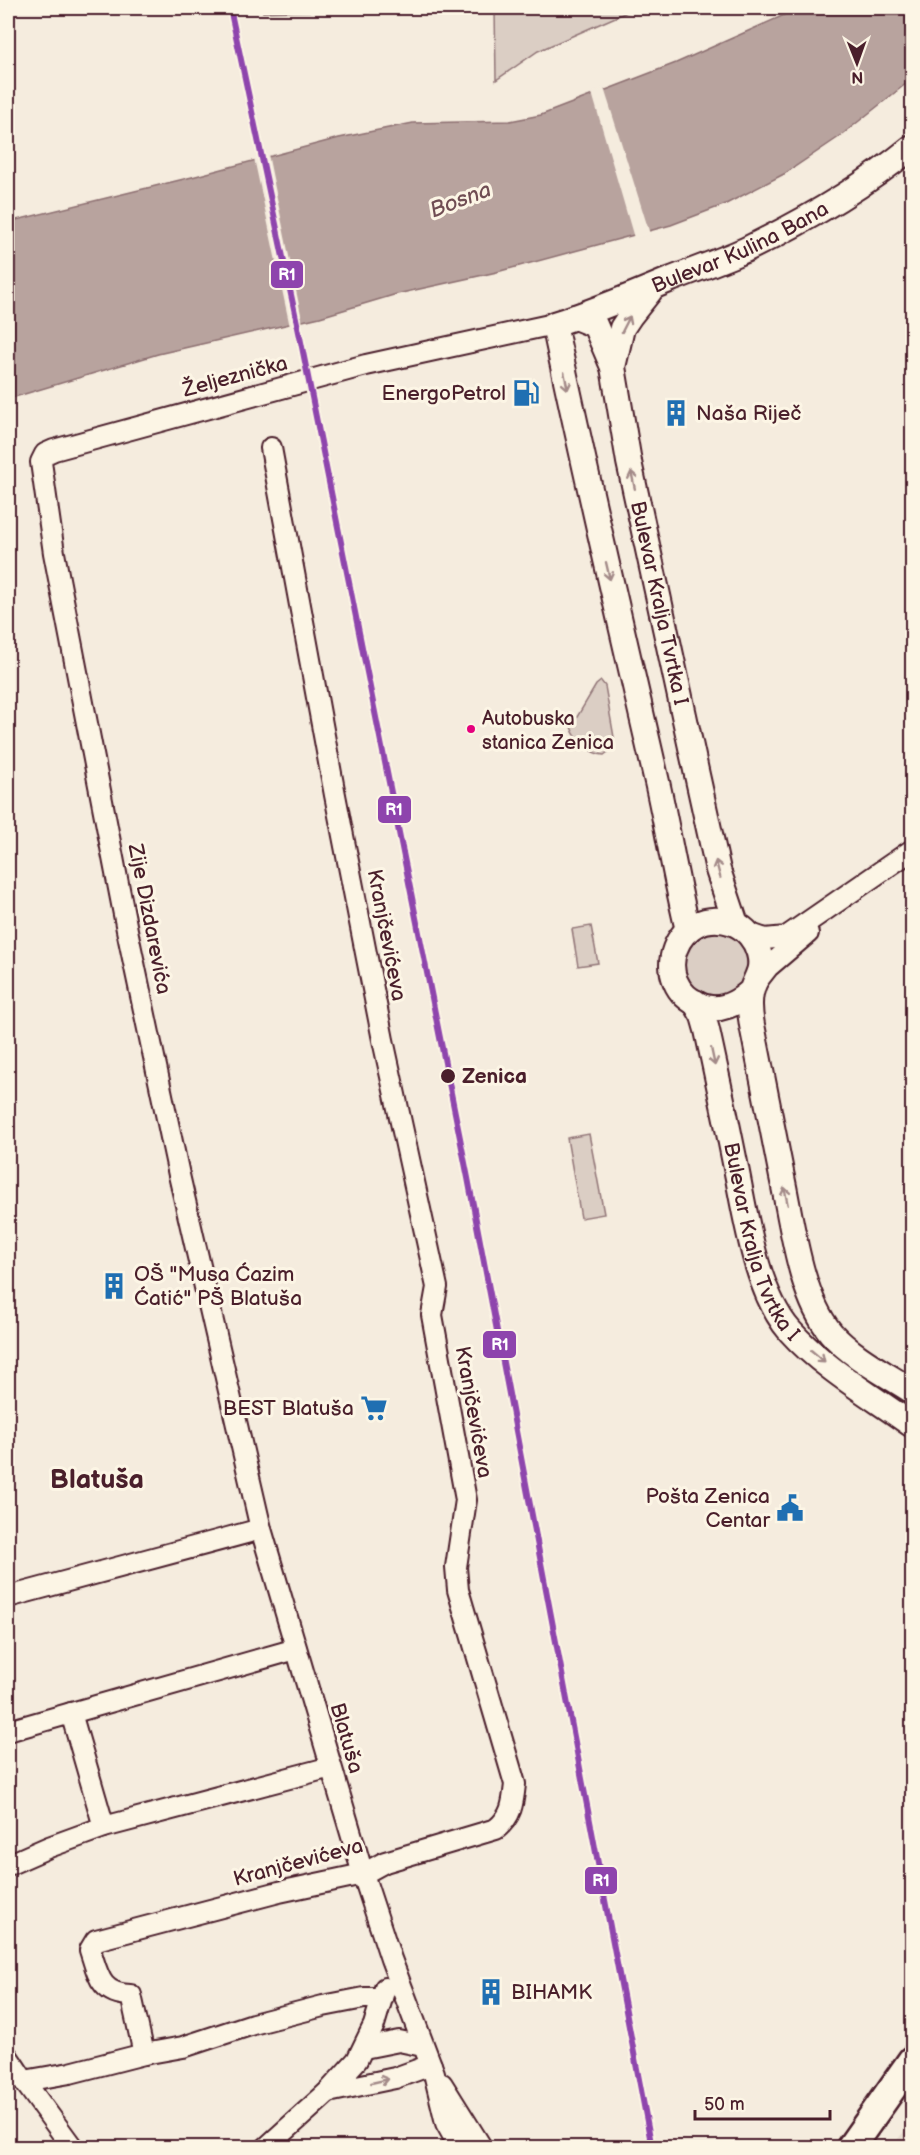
<svg xmlns="http://www.w3.org/2000/svg" width="920" height="2155" viewBox="0 0 920 2155" font-family="'Balsamiq Sans',sans-serif">
	<style>
		.built { fill: #e8ddd0 }
		.green { fill: #dbcec4; stroke: #927678; stroke-width: 1.5 }
		.water { fill: #b8a39e; stroke: #8c6e70; stroke-width: 1.5 }
		.pier { fill: #f5ecde }
		.lines { fill: none; stroke-linecap: round; stroke-linejoin: round }
		.minor-casing { stroke: #4a1f2b; stroke-width: 24 }
		.tertiary-casing { stroke: #4a1f2b; stroke-width: 28 }
		.secondary-casing { stroke: #4a1f2b; stroke-width: 32 }
		.minor { stroke: #fcf5e5; stroke-width: 20 }
		.tertiary { stroke: #fcf5e5; stroke-width: 24 }
		.secondary { stroke: #fcf5e5; stroke-width: 27 }
		.rail-1-casing { stroke: #fcf5e5; stroke-width: 10 }
		.rail-1 { stroke: #8e44ad; stroke-width: 6 }
		.oneway { stroke: #a38a88 }
		.bus-dot { fill: #e5007d; stroke: #fcf5e5; stroke-width: 2 }
		.stop-dot { fill: #4a1f2b; stroke: #fcf5e5; stroke-width: 2 }
		.labels { text-anchor: middle; stroke-width: 6; stroke-linejoin: round; paint-order: stroke }
		.bus-label { font-size: 20px; fill: #4a1f2b; stroke: #fcf5e5; text-anchor: start }
		.street-label { font-size: 21px; fill: #4a1f2b; stroke: #fcf5e5 }
		.poi-label { font-size: 21px; fill: #4a1f2b; stroke: #fcf5e5; text-anchor: end }
		.stop-label { font-size: 21px; font-weight: bold; fill: #4a1f2b; stroke: #fcf5e5; text-anchor: start }
		.water-label { font-size: 22px; font-style: italic; fill: #704d53; stroke: #fcf5e5 }
		.district-label { font-size: 27px; font-weight: bold; fill: #4a1f2b; stroke: #fcf5e5 }
		.line-badge { stroke: #fcf5e5; stroke-width: 2 }
		.badge-label { font-size: 16px; text-anchor: middle; font-weight: bold; fill: #fff }
	</style>
	<rect width="100%" height="100%" fill="#f5ecde"/>
	<filter id="ink" filterUnits="userSpaceOnUse"><feTurbulence type="fractalNoise" baseFrequency=".0167" numOctaves="2"/><feDisplacementMap in="SourceGraphic" scale="12" xChannelSelector="R" yChannelSelector="G"/><feConvolveMatrix kernelMatrix="1 2 1 2 8 2 1 2 1" color-interpolation-filters="sRGB"/></filter>
	<g filter="url(#ink)">
		<polygon class="built" points="912,2122 912,2147 891,2147 892,2146"/>
		<g class="green">
			<polygon points="263,8 433,8 263,12"/>
			<polygon points="495,8 636,8 538,51 496,80"/>
			<path d="M601,681L605,686L615,743L613,748L604,755C590,754 576,741 571,727L596,685Z"/>
			<polygon points="591,926 598,963 578,966 572,929"/>
			<circle cx="716" cy="964" r="31"/>
			<polygon points="589,1134 604,1214 581,1218 567,1138"/>
		</g>
		<polygon class="water" points="800,8 912,8 912,79 839,137 784,174 726,204 671,225 497,272 397,294 320,317 158,354 8,399 8,222 192,177 339,138 413,123 510,121 541,115 676,63"/>
		<g class="pier">
			<polygon points="604,88 650,234 634,238 592,93"/>
			<polygon points="268,154 303,324 290,327 254,158"/>
		</g>
		<g class="lines">
			<defs>
				<g id="minor">
					<polyline points="748,933 765,939 786,937 912,850"/>
					<polyline points="757,981 768,967 808,933"/>
					<polyline points="8,1597 261,1529"/>
					<polyline points="71,1713 104,1827"/>
					<polyline points="8,1731 296,1649"/>
					<polyline points="8,1865 49,1847 104,1827 331,1767"/>
					<polyline points="364,2048 399,2041 423,2046"/>
					<path d="M144,2054L131,1995C100,1995 98,1974 90,1950L96,1940L279,1892L363,1874L385,1862L496,1829C512,1816 513,1803 515,1784L458,1590L456,1567L466,1500L432,1315L437,1287L383,1040L335,795L271,448"/>
					<polyline points="8,2057 24,2081"/>
					<polyline points="442,2084 482,2148"/>
					<polyline points="328,2092 395,2078 431,2065"/>
					<polyline points="73,2148 24,2081 70,2073 144,2054 183,2047 253,2024 323,2006 364,1998 382,1998"/>
					<polyline points="266,2148 328,2092 357,2060 374,2025 385,1988"/>
					<polyline points="460,2148 446,2123 434,2073 391,1959 363,1874 261,1529 179,1175 127,930 54,553 41,462 45,454 54,450 366,365 554,324"/>
				</g>
				<g id="tertiary">
					<path id="s1" d="M650,291L630,316L622,328L613,367L629,462L697,775L718,870L736,924"/>
					<polyline points="575,317 595,325 613,367"/>
					<path id="s2" d="M688,930C676,881 668,831 657,782C622,629 586,477 554,324C593,312 631,296 669,280C694,270 720,261 745,250C803,222 862,188 912,147"/>
					<path d="M752,990C738,1003 721,1013 702,1006C646,984 676,903 733,923C746,928 756,941 759,953C764,972 754,978 751,993C749,1004 750,1014 752,1025C762,1075 772,1126 782,1177C792,1223 800,1296 831,1333C852,1357 886,1374 912,1391"/>
					<path id="s3" d="M695,1002L703,1016L707,1030C717,1076 727,1122 736,1168C746,1217 756,1292 790,1331C823,1368 872,1396 912,1425"/>
				</g>
				<polyline id="secondary" points="850,2148 912,2060"/>
			</defs>
			<use href="#minor" class="minor-casing"/>
			<use href="#tertiary" class="tertiary-casing"/>
			<use href="#secondary" class="secondary-casing"/>
			<use href="#minor" class="minor"/>
			<use href="#tertiary" class="tertiary"/>
			<use href="#secondary" class="secondary"/>
			<defs>
				<polyline id="rail-1" points="230,8 300,337 468,1178 652,2148"/>
			</defs>
			<use href="#rail-1" class="rail-1-casing"/>
			<use href="#rail-1" class="rail-1"/>
		</g>
		<defs><path id="oneway-shaft" d="M-6 0H5M1.5-3L5.5 0L1.5 3" fill="none" stroke-width="1.6" stroke-linecap="round" stroke-linejoin="round" transform="scale(1.5)"/></defs>
		<g class="oneway">
			<use href="#oneway-shaft" transform="translate(626 324) rotate(-63)"/>
			<use href="#oneway-shaft" transform="translate(566 381) rotate(78)"/>
			<use href="#oneway-shaft" transform="translate(633 480) rotate(-102)"/>
			<use href="#oneway-shaft" transform="translate(608 571) rotate(77)"/>
			<use href="#oneway-shaft" transform="translate(718 869) rotate(-105)"/>
			<use href="#oneway-shaft" transform="translate(713 1057) rotate(78)"/>
			<use href="#oneway-shaft" transform="translate(786 1196) rotate(-101)"/>
			<use href="#oneway-shaft" transform="translate(818 1356) rotate(40)"/>
			<use href="#oneway-shaft" transform="translate(380 2081) rotate(-13)"/>
		</g>
	</g>
	<defs>
		<symbol id="fuel-bare" viewBox="-9 -9 18 18"><path d="M-5.5-6h7V0h2V4h1.3V-2.5L3-4.5l.8-.8L6-3V5H2.5V1h-1V6h-7ZM-4.2-4.7v3.2H.2V-4.7Z" fill="#1f6fb2" stroke="#fcf5e5" stroke-width="2.5" paint-order="stroke"/></symbol>
		<symbol id="building-bare" viewBox="-9 -9 18 18"><path d="M-4-6H4V6H1V3H-1V6H-4ZM-2.5-4.3h1.7v1.8h-1.7ZM.8-4.3h1.7v1.8H.8ZM-2.5-1h1.7V.8h-1.7ZM.8-1h1.7V.8H.8Z" fill="#1f6fb2" stroke="#fcf5e5" stroke-width="2.5" paint-order="stroke"/></symbol>
		<symbol id="supermarket-bare" viewBox="-9 -9 18 18"><path d="M-6-5.5h2.5l.6 2H6L4.5 2H-2.5L-4.4-4H-6ZM-1.5 3.2a1.3 1.3 0 1 0 .1 0ZM3 3.2a1.3 1.3 0 1 0 .1 0Z" fill="#1f6fb2" stroke="#fcf5e5" stroke-width="2.5" paint-order="stroke"/></symbol>
		<symbol id="civic-bare" viewBox="-9 -9 18 18"><path d="M-.6-6.5H3V-4.5H.6V-3L4-1V1h2V6H-6V1h2V-1L-.6-3ZM-1.2 2.5V6h2.4V2.5Z" fill="#1f6fb2" stroke="#fcf5e5" stroke-width="2.5" paint-order="stroke"/></symbol>
	</defs>
	<g fill-rule="evenodd">
		<use href="#fuel-bare" x="507" y="374" width="38" height="38"/>
		<use href="#building-bare" x="657" y="394" width="38" height="38"/>
		<use href="#building-bare" x="95" y="1267" width="38" height="38"/>
		<use href="#supermarket-bare" x="355" y="1389" width="38" height="38"/>
		<use href="#civic-bare" x="771" y="1489" width="38" height="38"/>
		<use href="#building-bare" x="472" y="1973" width="38" height="38"/>
	</g>
	<circle class="bus-dot" cx="471" cy="729" r="5"/>
	<circle class="stop-dot" cx="448" cy="1076" r="8"/>
	<g class="labels">
		<g class="bus-label">
			<text x="482" y="725">Autobuska<tspan x="482" dy="24">stanica Zenica</tspan></text>
		</g>
		<g class="street-label">
			<text dy="7" stroke="none"><textPath href="#s2" startOffset="822">Bulevar Kulina Bana</textPath></text>
			<text transform="translate(235 376) rotate(-15)" y="7">Željeznička</text>
			<text dy="7" stroke="none"><textPath href="#s1" startOffset="327">Bulevar Kralja Tvrtka I</textPath></text>
			<text transform="translate(150 919) rotate(79)" y="7">Zije Dizdarevića</text>
			<text transform="translate(387 935) rotate(79)" y="7">Kranjčevićeva</text>
			<text dy="7" stroke="none"><textPath href="#s3" startOffset="250">Bulevar Kralja Tvrtka I</textPath></text>
			<text transform="translate(474 1412) rotate(80)" y="7">Kranjčevićeva</text>
			<text transform="translate(347 1738) rotate(74)" y="7">Blatuša</text>
			<text transform="translate(298 1862) rotate(-15)" y="7">Kranjčevićeva</text>
		</g>
		<g class="poi-label">
			<text x="506" y="400">EnergoPetrol</text>
			<text x="696" y="420" text-anchor="start">Naša Riječ</text>
			<text x="134" y="1281" text-anchor="start">OŠ "Musa Ćazim<tspan x="134" dy="24">Ćatić" PŠ Blatuša</tspan></text>
			<text x="354" y="1415">BEST Blatuša</text>
			<text x="770" y="1503">Pošta Zenica<tspan x="770" dy="24">Centar</tspan></text>
			<text x="511" y="1999" text-anchor="start">BIHAMK</text>
		</g>
		<g class="stop-label">
			<text x="462" y="1083">Zenica</text>
		</g>
		<g class="water-label">
			<text transform="translate(460 199) rotate(-21)" y="8">Bosna</text>
		</g>
		<g class="district-label">
			<text x="97" y="1488">Blatuša</text>
		</g>
	</g>
	<g class="line-badge">
		<rect x="270" y="260" width="34" height="29" rx="6" fill="#8e44ad"/>
		<rect x="377" y="795" width="35" height="29" rx="6" fill="#8e44ad"/>
		<rect x="482" y="1330" width="35" height="29" rx="6" fill="#8e44ad"/>
		<rect x="584" y="1866" width="34" height="29" rx="6" fill="#8e44ad"/>
	</g>
	<g class="badge-label">
		<text x="287" y="280">R1</text>
		<text x="394" y="815">R1</text>
		<text x="500" y="1350">R1</text>
		<text x="601" y="1886">R1</text>
	</g>
	<rect width="920" height="2155" fill="none" stroke="#fcf5e5" stroke-width="30"/>
	<rect x="15" y="15" width="890" height="2125" fill="none" stroke="#4a1f2b" stroke-width="2" filter="url(#ink)"/>
	<g transform="translate(857 63) rotate(179)" stroke="#fcf5e5" stroke-width="4.5" paint-order="stroke">
	<path d="M0-4.5L10 22L0 15L-10 22Z" fill="#4a1f2b"/>
	<text y="-9" font-size="16" font-weight="bold" text-anchor="middle" fill="#4a1f2b">N</text>
	</g>
	<path d="M695 2110v9h135v-9" fill="none" stroke="#4a1f2b" stroke-width="3"/>
	<text x="704" y="2110" font-size="18" fill="#4a1f2b" stroke="#fcf5e5" stroke-width="4.5" paint-order="stroke">50 m</text>
</svg>
